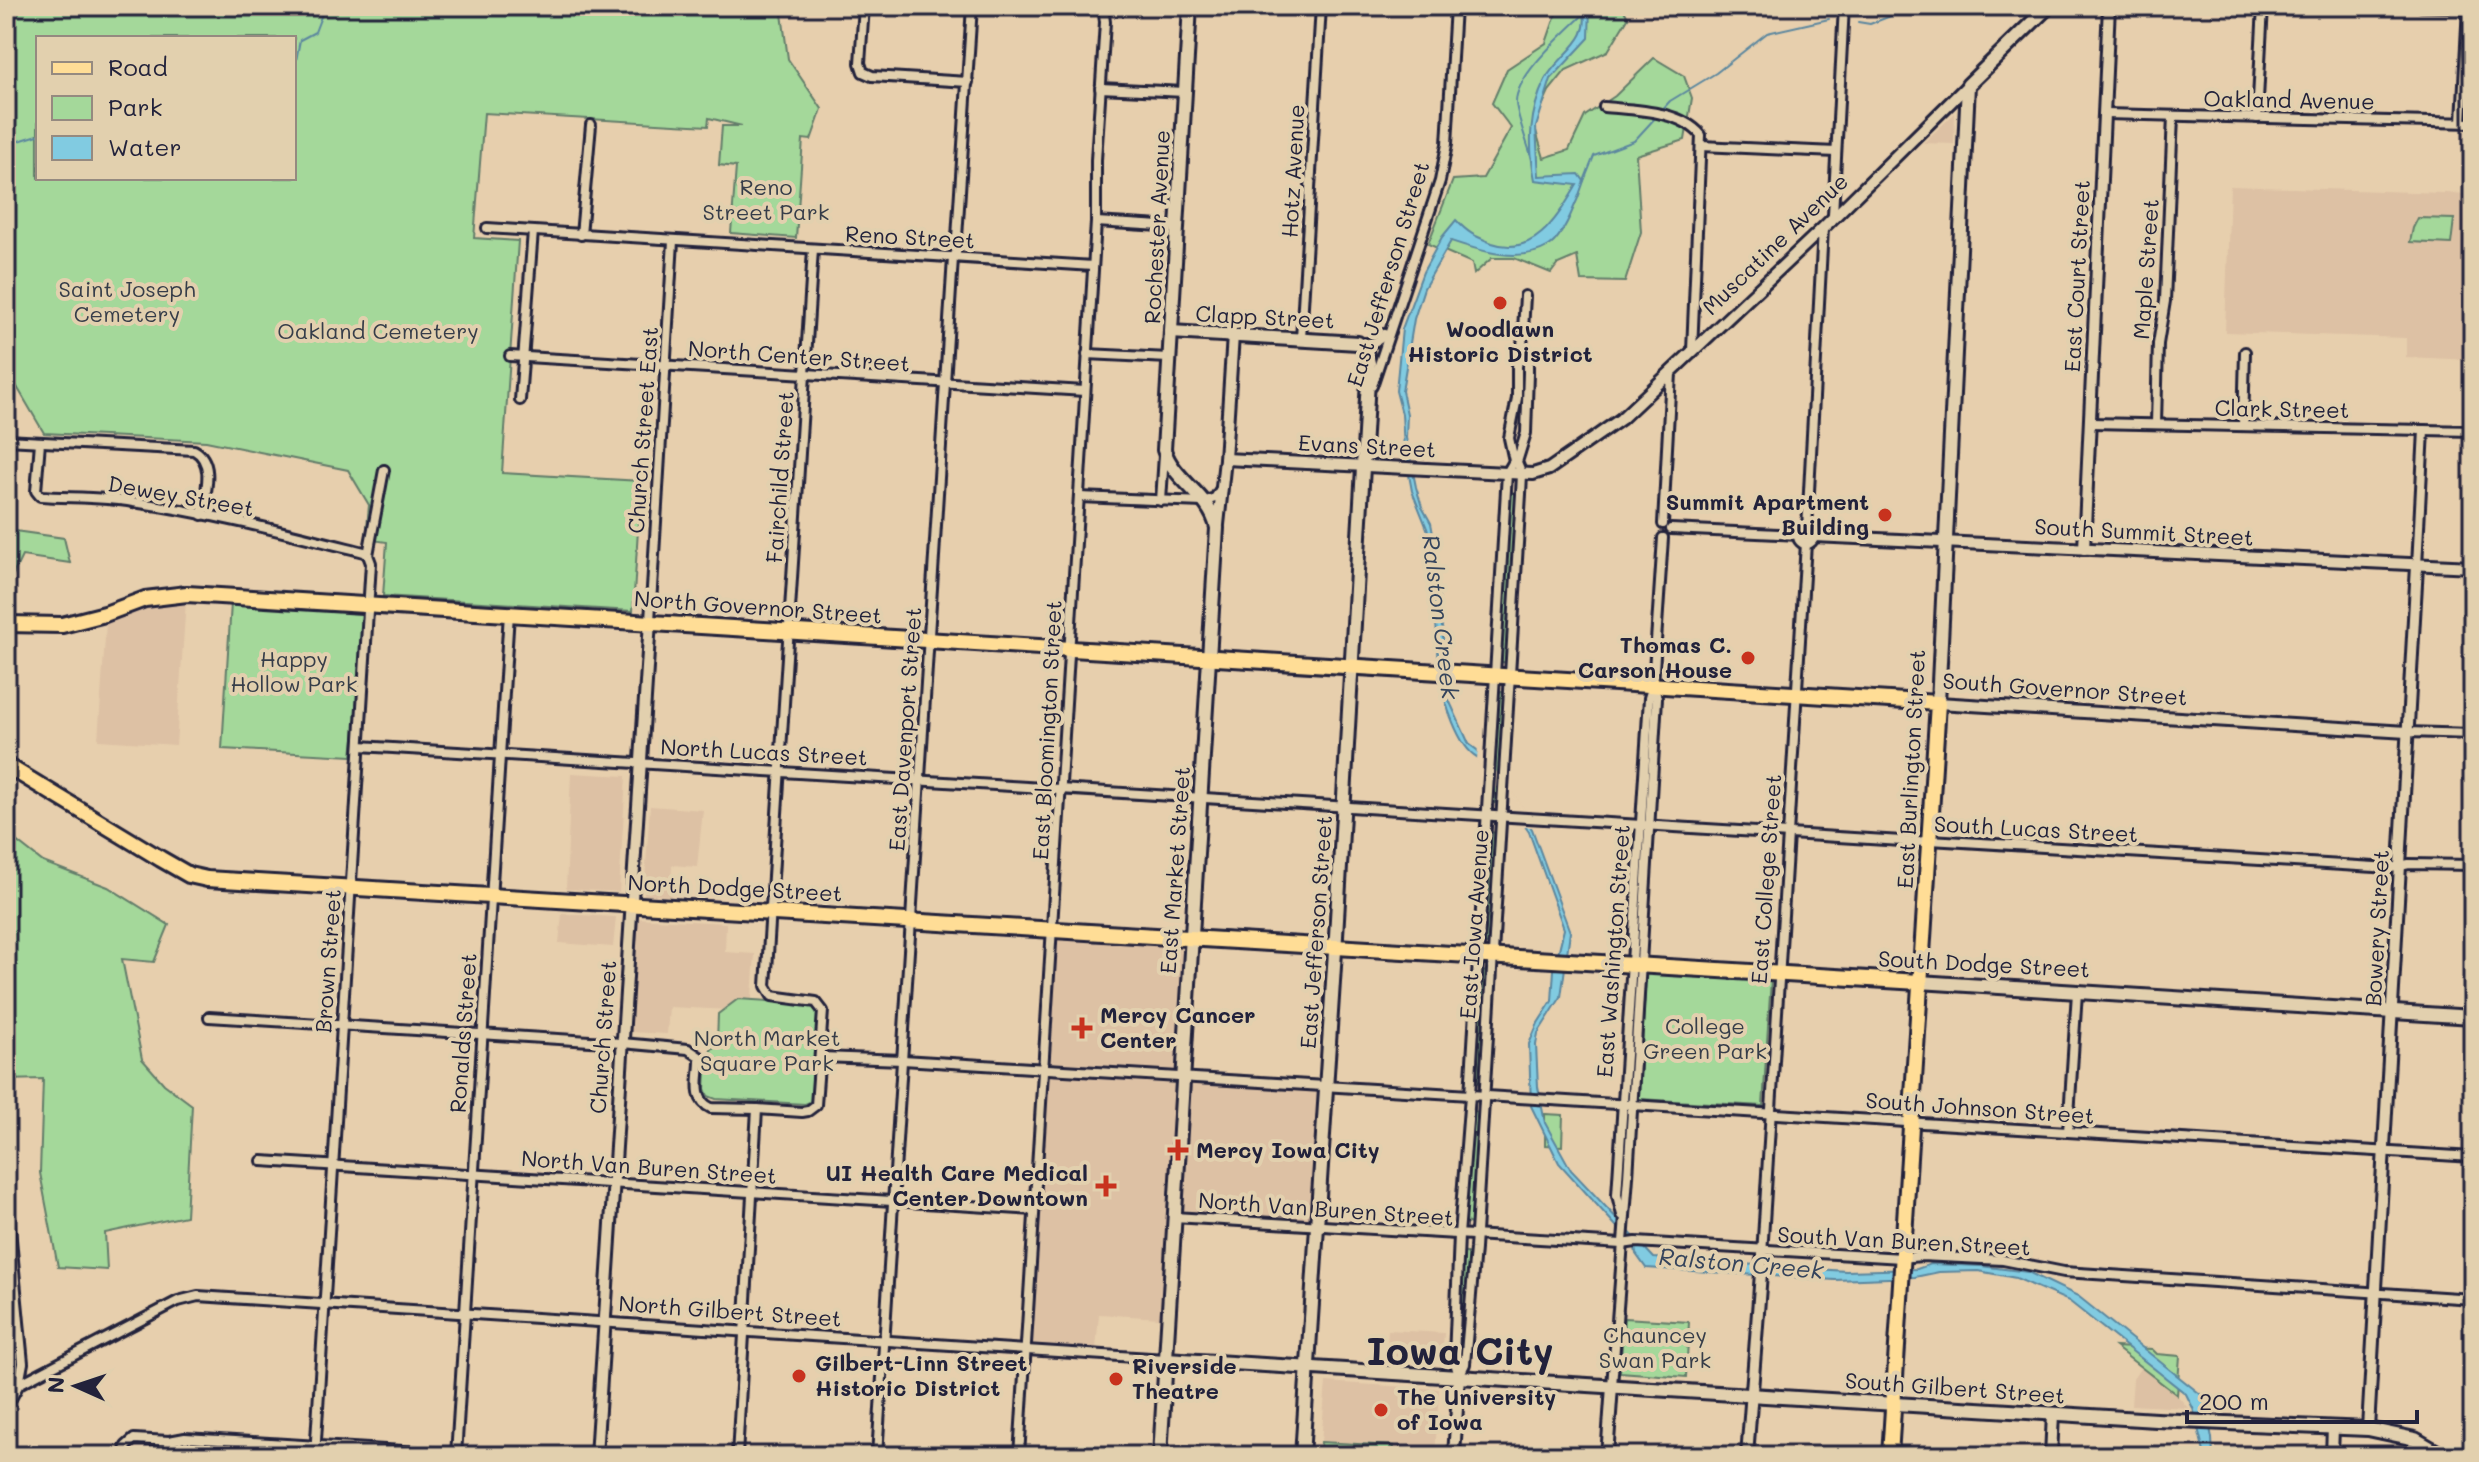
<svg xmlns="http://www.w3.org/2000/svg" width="2479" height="1462" viewBox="0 0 2479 1462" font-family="Mali,sans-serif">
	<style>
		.built { fill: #ddc1a4 }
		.green { fill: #a4d89a; stroke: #637d6a; stroke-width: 2; fill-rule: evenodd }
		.water { fill: #81cbe1; stroke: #5b879f; stroke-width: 2 }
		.pier { fill: #e7cfad }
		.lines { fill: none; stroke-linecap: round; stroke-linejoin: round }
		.stream { stroke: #5b879f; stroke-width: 2 }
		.minor-casing { stroke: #22223b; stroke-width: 14 }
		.tertiary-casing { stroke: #22223b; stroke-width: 16 }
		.secondary-casing { stroke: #22223b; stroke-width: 18 }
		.primary-casing { stroke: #22223b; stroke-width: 20 }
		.minor { stroke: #e2d0ae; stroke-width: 8 }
		.tertiary { stroke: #e2d0ae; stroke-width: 10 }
		.secondary { stroke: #e2d0ae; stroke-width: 12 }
		.primary { stroke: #ffdd96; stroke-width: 14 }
		.poi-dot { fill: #c8321e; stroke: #e2d0ae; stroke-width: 3 }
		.labels { text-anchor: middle; stroke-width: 8; stroke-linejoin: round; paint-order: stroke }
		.street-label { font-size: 22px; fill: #22223b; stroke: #e2d0ae }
		.park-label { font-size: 22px; fill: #363d49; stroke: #e2d0ae }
		.poi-label { font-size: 22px; font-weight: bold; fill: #22223b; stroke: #e2d0ae; text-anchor: start }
		.water-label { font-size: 24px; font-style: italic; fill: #35445c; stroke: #e2d0ae }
		.town-label { font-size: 38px; font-weight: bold; fill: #22223b; stroke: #e2d0ae }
	</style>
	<rect width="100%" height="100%" fill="#e7cfad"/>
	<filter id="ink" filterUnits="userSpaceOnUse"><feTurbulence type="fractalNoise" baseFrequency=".0125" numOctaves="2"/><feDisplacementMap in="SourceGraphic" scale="16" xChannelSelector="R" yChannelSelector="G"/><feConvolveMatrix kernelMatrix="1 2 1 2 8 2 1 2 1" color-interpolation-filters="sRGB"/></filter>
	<g filter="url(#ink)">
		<g class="built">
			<polygon points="1955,113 1954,144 1923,143"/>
			<polygon points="2230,186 2473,194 2473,360 2406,357 2406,338 2225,332"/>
			<polygon points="186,601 176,745 98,740 106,623 153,606"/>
			<polygon points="571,773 626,776 619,892 566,889"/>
			<polygon points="650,806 703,810 697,867 672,865 671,896 644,895"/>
			<polygon points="562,914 616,917 613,947 559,943"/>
			<polygon points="636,918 726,923 725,952 755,954 751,1011 669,1007 667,1034 630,1032"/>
			<polygon points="1056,932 1189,941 1179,1082 1318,1092 1310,1219 1167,1209 1160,1318 1099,1314 1096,1349 1028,1344"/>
			<polygon points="1388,1330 1444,1333 1442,1362 1386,1359"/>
			<polygon points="2141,1367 2177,1395 2188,1408 2131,1405 2133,1379"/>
			<polygon points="1326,1382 1439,1389 1435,1456 1314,1456 1321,1442"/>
		</g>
		<g class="green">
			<path d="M6,6H781L788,59L822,109L811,140L803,139L796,238L731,233L736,167L719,165L722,126H742L709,118L708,126L484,113L474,238L518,241L502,473L641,481L633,611L383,596L387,542L366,539L369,505L348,470L206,441L44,433L6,368ZM38,38H294V178H38Z"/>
			<polygon points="1554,6 1622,6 1628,18 1608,51 1566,70 1549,91 1534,124 1544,158 1569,150 1585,116 1615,96 1654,58 1684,76 1692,98 1685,140 1636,155 1641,232 1625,282 1581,281 1577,256 1558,264 1551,273 1514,258 1492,258 1474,274 1472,263 1428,244 1453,180 1483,178 1511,128 1492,103 1507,69 1546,43 1557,11"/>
			<polygon points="2418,218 2454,219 2451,244 2410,242 2413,228"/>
			<polygon points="1511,492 1518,493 1506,663 1499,661 1509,494"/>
			<polygon points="6,528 8,530 64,538 70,563 22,556 10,581 6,580"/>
			<polygon points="231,603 368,605 352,756 222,749"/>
			<polygon points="1499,691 1506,692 1497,803 1491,803 1497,694"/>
			<polygon points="1490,832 1497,833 1488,944 1482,943 1488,834"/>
			<polygon points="6,833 43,862 108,887 169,925 154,962 122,959 142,1059 164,1084 192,1105 186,1216 105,1233 107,1270 58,1267 40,1173 43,1079 6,1080"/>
			<polygon points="1481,971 1488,972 1488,975 1479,1083 1473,1082"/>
			<polygon points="1646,972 1771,979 1763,1106 1639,1099"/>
			<polygon points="738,999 812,1004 817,1007 819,1013 813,1097 810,1102 805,1104 716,1099 708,1096 705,1089 707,1055 717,1043 718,1014"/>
			<polygon points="1472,1111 1479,1112 1479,1115 1471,1224 1463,1221"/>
			<polygon points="1545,1114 1563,1115 1562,1146 1545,1145"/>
			<polygon points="1462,1252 1470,1254 1464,1359 1459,1363 1455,1358"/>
			<polygon points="1624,1318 1689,1322 1686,1377 1620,1372"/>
			<polygon points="2115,1347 2152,1349 2157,1354 2180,1356 2177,1395"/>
			<polygon points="1321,1442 1393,1446 1392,1456 1319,1456"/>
		</g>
		<path class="water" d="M1582,6H1590L1589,38L1551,79L1536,127L1539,176L1579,174L1584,181C1579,197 1563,238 1549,246C1519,264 1481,251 1451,241L1424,288L1414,319L1402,391L1407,414L1406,438L1416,487L1422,507L1431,523L1433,534L1449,700L1469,744L1477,750L1532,829L1570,932L1561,997L1538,1033L1536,1045L1538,1087L1545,1123L1571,1170L1654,1258L1846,1271L1917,1269L1931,1264L1981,1266L2028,1272L2078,1296L2204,1397L2212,1438L2213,1456H2205L2193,1408L2186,1394L2069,1301L2016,1278L1978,1271L1939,1272L1915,1277L1835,1280L1646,1268L1636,1254L1635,1247L1559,1163L1531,1106L1529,1044L1538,1023L1552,1001L1554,970L1564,929L1529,832L1477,757C1458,747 1444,700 1440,679L1430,536L1412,491L1404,448L1402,414L1396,391L1402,329L1423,272L1442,237L1456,220C1469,234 1475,236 1492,243C1535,258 1558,216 1577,185L1535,180C1528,145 1529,113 1545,80C1559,53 1595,41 1582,6Z"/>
		<polygon class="pier" points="1478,746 1536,827 1521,827 1477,760"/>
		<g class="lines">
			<g class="stream">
				<polyline points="1858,22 1870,24 1916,6"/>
				<polyline points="294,71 300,40 315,32 325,6"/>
				<polyline points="1660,112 1670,101 1716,73 1767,33 1829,19"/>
				<polyline points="6,145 38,135"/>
				<path d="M1532,159C1528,145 1517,116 1516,103C1515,75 1566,32 1585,13"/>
				<polyline points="1584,181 1594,156 1634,141 1656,117"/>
			</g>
			<defs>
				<g id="minor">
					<polyline points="864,6 860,63 863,72 872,76 968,82"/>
					<polyline points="2421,6 2472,7"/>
					<polyline points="1100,88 1185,92"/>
					<path d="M1604,107C1634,110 1680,110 1701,135L1692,351"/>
					<polyline points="2105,114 2473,123"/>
					<polyline points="2257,118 2263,6"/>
					<polyline points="2462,122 2468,6"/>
					<polyline points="1701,146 1836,152"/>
					<polyline points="1833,215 1844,6"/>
					<polyline points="1096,222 1177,227"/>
					<polyline points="487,228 1093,266"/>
					<polyline points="581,235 591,125"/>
					<polyline points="1301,339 1321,6"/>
					<path d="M1359,343C1369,343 1378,344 1384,334"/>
					<polyline points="1087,354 1169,358"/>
					<polyline points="510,356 1085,391"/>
					<polyline points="1372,386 1440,181 1447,144 1455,6"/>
					<polyline points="520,400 533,231"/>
					<polyline points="2091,423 2473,431"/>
					<polyline points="2156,424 2158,344 2165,301 2173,116"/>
					<polyline points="2243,426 2245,352"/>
					<path d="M6,440L194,450C216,462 205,494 202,515"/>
					<path d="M40,442L36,491L40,496C71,498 103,497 133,502C211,513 288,533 364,552L368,555"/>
					<polyline points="1079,497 1203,502 1215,498 1220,490"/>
					<polyline points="1161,501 1164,455"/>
					<polyline points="1663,524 1671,373"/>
					<polyline points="1671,529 1799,535"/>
					<polyline points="1807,529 1823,228"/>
					<polyline points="2417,566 2424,430"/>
					<polyline points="650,621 673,241"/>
					<polyline points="2407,732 2473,734"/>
					<polyline points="360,746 1918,842 1930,840 2391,868 2409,864 2473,865"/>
					<path d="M209,1017L622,1043L688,1049L700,1057C701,1075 691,1099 711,1108L757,1109"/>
					<polyline points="821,1057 903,1060 2473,1157"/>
					<polyline points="2068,1132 2077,992"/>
					<polyline points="262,1161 1034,1210"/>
					<polyline points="6,1188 23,1363 19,1384 6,1408"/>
					<polyline points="1622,1215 1617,1195 1649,698 1653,685 1663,538"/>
					<polyline points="1174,1217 1622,1244 1636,1242 1902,1258 1921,1256 2003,1260 2064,1272 2473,1299"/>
					<polyline points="1762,1255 1806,543"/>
					<polyline points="1459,1376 1454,1359 1459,1235 1470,1095 1507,473 1514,461 1509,438 1517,398 1517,366 1522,348 1525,296"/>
					<polyline points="1459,1376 1465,1364 1475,1249 1521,494 1522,474 1517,462 1526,433 1528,373 1528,361 1522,349"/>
					<polyline points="19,1384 178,1301 198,1296 1166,1359"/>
					<polyline points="1612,1386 1628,1177 1657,698 1653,685"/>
					<polyline points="124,1456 126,1446 134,1439 169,1441 185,1438 485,1456"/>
					<polyline points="315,1456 371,563 368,555 384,470"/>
					<polyline points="456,1456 509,613"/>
					<polyline points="737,1456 757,1109 802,1112 808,1111 816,1105 823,1011 816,1002 772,996 766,986 813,249"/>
					<polyline points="877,1456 945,383 953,258 956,253 972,6"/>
					<polyline points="1019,1456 1096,222 1096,160 1105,22 1103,6"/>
				</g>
				<g id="tertiary">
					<polyline points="1225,459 1507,473 1533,474 1549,469 1621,419 1823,228 1968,85"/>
					<polyline points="1218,525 1225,459 1233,335"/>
					<circle cx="1806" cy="536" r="7"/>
					<polyline points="1814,536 2473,567"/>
					<polyline points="2084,549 2109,6"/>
					<polyline points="1938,703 2407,732"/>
					<polyline points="2368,1429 2417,566"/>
					<polyline points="596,1456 650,621"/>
					<polyline points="1454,1456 1459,1376"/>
					<polyline points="1607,1456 1612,1386"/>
					<polyline points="1747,1456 1762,1260"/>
					<polyline points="2051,1456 2053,1414"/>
					<polyline points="2332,1456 2333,1427"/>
				</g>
				<g id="secondary">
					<polyline points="1171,332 1358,343 1366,351 1369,363 1336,936 1302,1456"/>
					<polyline points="1938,703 1968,85 2049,6"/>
					<polyline points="1919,982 2473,1017"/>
					<polyline points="1166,1359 2156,1420 2368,1429 2415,1439 2444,1456"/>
					<path d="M1160,1456L1217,528C1210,495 1174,481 1164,450L1190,6"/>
				</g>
				<g id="primary">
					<polyline points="6,624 62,625 105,614 145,599 187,594 1938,703 1890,1456"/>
					<polyline points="6,765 161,859 189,875 207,879 1919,982"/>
				</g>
			</defs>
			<use href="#minor" class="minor-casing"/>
			<use href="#tertiary" class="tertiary-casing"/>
			<use href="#secondary" class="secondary-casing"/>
			<use href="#primary" class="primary-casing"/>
			<use href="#minor" class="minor"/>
			<use href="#tertiary" class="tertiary"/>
			<use href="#secondary" class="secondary"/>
			<use href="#primary" class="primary"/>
		</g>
	</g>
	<g class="poi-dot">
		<circle cx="1500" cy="303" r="8"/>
		<circle cx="1885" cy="515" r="8"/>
		<circle cx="1748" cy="658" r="8"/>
		<path d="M1078 1016h8v8h8v8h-8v8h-8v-8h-8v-8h8z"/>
		<path d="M1174 1138h8v8h8v8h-8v8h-8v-8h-8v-8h8z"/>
		<path d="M1102 1174h8v8h8v8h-8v8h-8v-8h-8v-8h8z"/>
		<circle cx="799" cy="1376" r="8"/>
		<circle cx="1116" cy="1379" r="8"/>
		<circle cx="1381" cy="1410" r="8"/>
	</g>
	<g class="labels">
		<g class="street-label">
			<text transform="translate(2289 100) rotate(1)" y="8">Oakland Avenue</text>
			<text transform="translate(1293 171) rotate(-87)" y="8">Hotz Avenue</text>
			<text transform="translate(1157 227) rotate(-87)" y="8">Rochester Avenue</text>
			<text transform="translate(910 237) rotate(3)" y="8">Reno Street</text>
			<text transform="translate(1775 244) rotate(-44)" y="8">Muscatine Avenue</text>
			<text transform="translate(2146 269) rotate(-86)" y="8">Maple Street</text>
			<text transform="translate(1388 274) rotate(-73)" y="8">East Jefferson Street</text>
			<text transform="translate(2077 276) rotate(-87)" y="8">East Court Street</text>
			<text transform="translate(1265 317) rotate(3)" y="8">Clapp Street</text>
			<text transform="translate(799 356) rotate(4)" y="8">North Center Street</text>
			<text transform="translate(2282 409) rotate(1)" y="8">Clark Street</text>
			<text transform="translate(643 430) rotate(-86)" y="8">Church Street East</text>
			<text transform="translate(1367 446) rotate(3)" y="8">Evans Street</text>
			<text transform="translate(780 477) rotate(-86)" y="8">Fairchild Street</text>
			<text transform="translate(181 496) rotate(10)" y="8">Dewey Street</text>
			<text transform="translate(2144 532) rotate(3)" y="8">South Summit Street</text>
			<text transform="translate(758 607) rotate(4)" y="8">North Governor Street</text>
			<text transform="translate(2065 689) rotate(4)" y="8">South Governor Street</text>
			<text transform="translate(905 729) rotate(-86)" y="8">East Davenport Street</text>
			<text transform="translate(1047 730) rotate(-87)" y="8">East Bloomington Street</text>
			<text transform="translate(764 752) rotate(3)" y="8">North Lucas Street</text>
			<text transform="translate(1911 769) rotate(-87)" y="8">East Burlington Street</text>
			<text transform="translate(2036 829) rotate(3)" y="8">South Lucas Street</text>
			<text transform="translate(1175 870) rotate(-86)" y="8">East Market Street</text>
			<text transform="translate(1766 879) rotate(-86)" y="8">East College Street</text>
			<text transform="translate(735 888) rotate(3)" y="8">North Dodge Street</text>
			<text transform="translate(1474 924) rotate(-86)" y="8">East Iowa Avenue</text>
			<text transform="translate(2377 928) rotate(-87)" y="8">Bowery Street</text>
			<text transform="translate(1316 932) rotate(-86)" y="8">East Jefferson Street</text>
			<text transform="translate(1613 951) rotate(-86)" y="8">East Washington Street</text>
			<text transform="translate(328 961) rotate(-86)" y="8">Brown Street</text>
			<text transform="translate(1984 964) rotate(3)" y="8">South Dodge Street</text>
			<text transform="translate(463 1033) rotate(-86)" y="8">Ronalds Street</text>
			<text transform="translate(603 1037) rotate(-86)" y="8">Church Street</text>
			<text transform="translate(1980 1108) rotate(4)" y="8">South Johnson Street</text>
			<text transform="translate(649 1167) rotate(4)" y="8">North Van Buren Street</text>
			<text transform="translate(1326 1209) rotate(4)" y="8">North Van Buren Street</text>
			<text transform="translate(1904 1241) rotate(3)" y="8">South Van Buren Street</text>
			<text transform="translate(730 1311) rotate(4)" y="8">North Gilbert Street</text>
			<text transform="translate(1955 1388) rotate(4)" y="8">South Gilbert Street</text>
		</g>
		<g class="park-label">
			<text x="766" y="195">Reno<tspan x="766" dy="25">Street Park</tspan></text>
			<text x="127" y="297">Saint Joseph<tspan x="127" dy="25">Cemetery</tspan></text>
			<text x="378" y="339">Oakland Cemetery</text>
			<text x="294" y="667">Happy<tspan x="294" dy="25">Hollow Park</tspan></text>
			<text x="1705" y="1034">College<tspan x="1705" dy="25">Green Park</tspan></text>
			<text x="767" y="1046">North Market<tspan x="767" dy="25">Square Park</tspan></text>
			<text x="1655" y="1343">Chauncey<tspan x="1655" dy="25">Swan Park</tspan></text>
		</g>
		<g class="poi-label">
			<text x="1500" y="337" text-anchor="middle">Woodlawn<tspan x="1500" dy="25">Historic District</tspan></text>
			<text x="1869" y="510" text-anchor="end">Summit Apartment<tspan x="1869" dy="25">Building</tspan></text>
			<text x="1732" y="653" text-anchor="end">Thomas C.<tspan x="1732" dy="25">Carson House</tspan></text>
			<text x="1100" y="1023">Mercy Cancer<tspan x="1100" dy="25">Center</tspan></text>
			<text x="1196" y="1158">Mercy Iowa City</text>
			<text x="1088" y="1181" text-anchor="end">UI Health Care Medical<tspan x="1088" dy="25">Center Downtown</tspan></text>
			<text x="815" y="1371">Gilbert-Linn Street<tspan x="815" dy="25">Historic District</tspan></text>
			<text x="1132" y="1374">Riverside<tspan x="1132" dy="25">Theatre</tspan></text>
			<text x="1397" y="1405">The University<tspan x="1397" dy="25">of Iowa</tspan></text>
		</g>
		<g class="water-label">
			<text transform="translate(1440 617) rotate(83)" y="8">Ralston Creek</text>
			<text transform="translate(1741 1264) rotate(5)" y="8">Ralston Creek</text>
		</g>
		<g class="town-label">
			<text x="1460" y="1365">Iowa City</text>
		</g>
	</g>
	<rect width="2479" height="1462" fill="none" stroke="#e2d0ae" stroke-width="32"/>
	<rect x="16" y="16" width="2447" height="1430" fill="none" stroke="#22223b" stroke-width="3" filter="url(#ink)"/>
	<rect x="36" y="36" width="260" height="144" fill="#e2d0ae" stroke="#958a80" stroke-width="2"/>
	<rect x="52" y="62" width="40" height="12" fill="#ffdd96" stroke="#958a80" stroke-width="2"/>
	<text x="108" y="76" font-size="24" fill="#22223b">Road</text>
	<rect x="52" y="96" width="40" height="24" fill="#a4d89a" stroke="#958a80" stroke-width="2"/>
	<text x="108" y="116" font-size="24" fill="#22223b">Park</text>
	<rect x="52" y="136" width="40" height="24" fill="#81cbe1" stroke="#958a80" stroke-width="2"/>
	<text x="108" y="156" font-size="24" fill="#22223b">Water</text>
	<g transform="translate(76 1386) rotate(273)" stroke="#e2d0ae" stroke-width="6" paint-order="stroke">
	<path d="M0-6L14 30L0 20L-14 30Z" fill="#22223b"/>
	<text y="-12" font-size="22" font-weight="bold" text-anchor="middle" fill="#22223b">N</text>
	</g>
	<path d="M2187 1410v12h230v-12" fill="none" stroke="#22223b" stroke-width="4"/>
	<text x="2199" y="1410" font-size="24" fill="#22223b" stroke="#e2d0ae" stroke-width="6" paint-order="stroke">200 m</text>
</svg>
